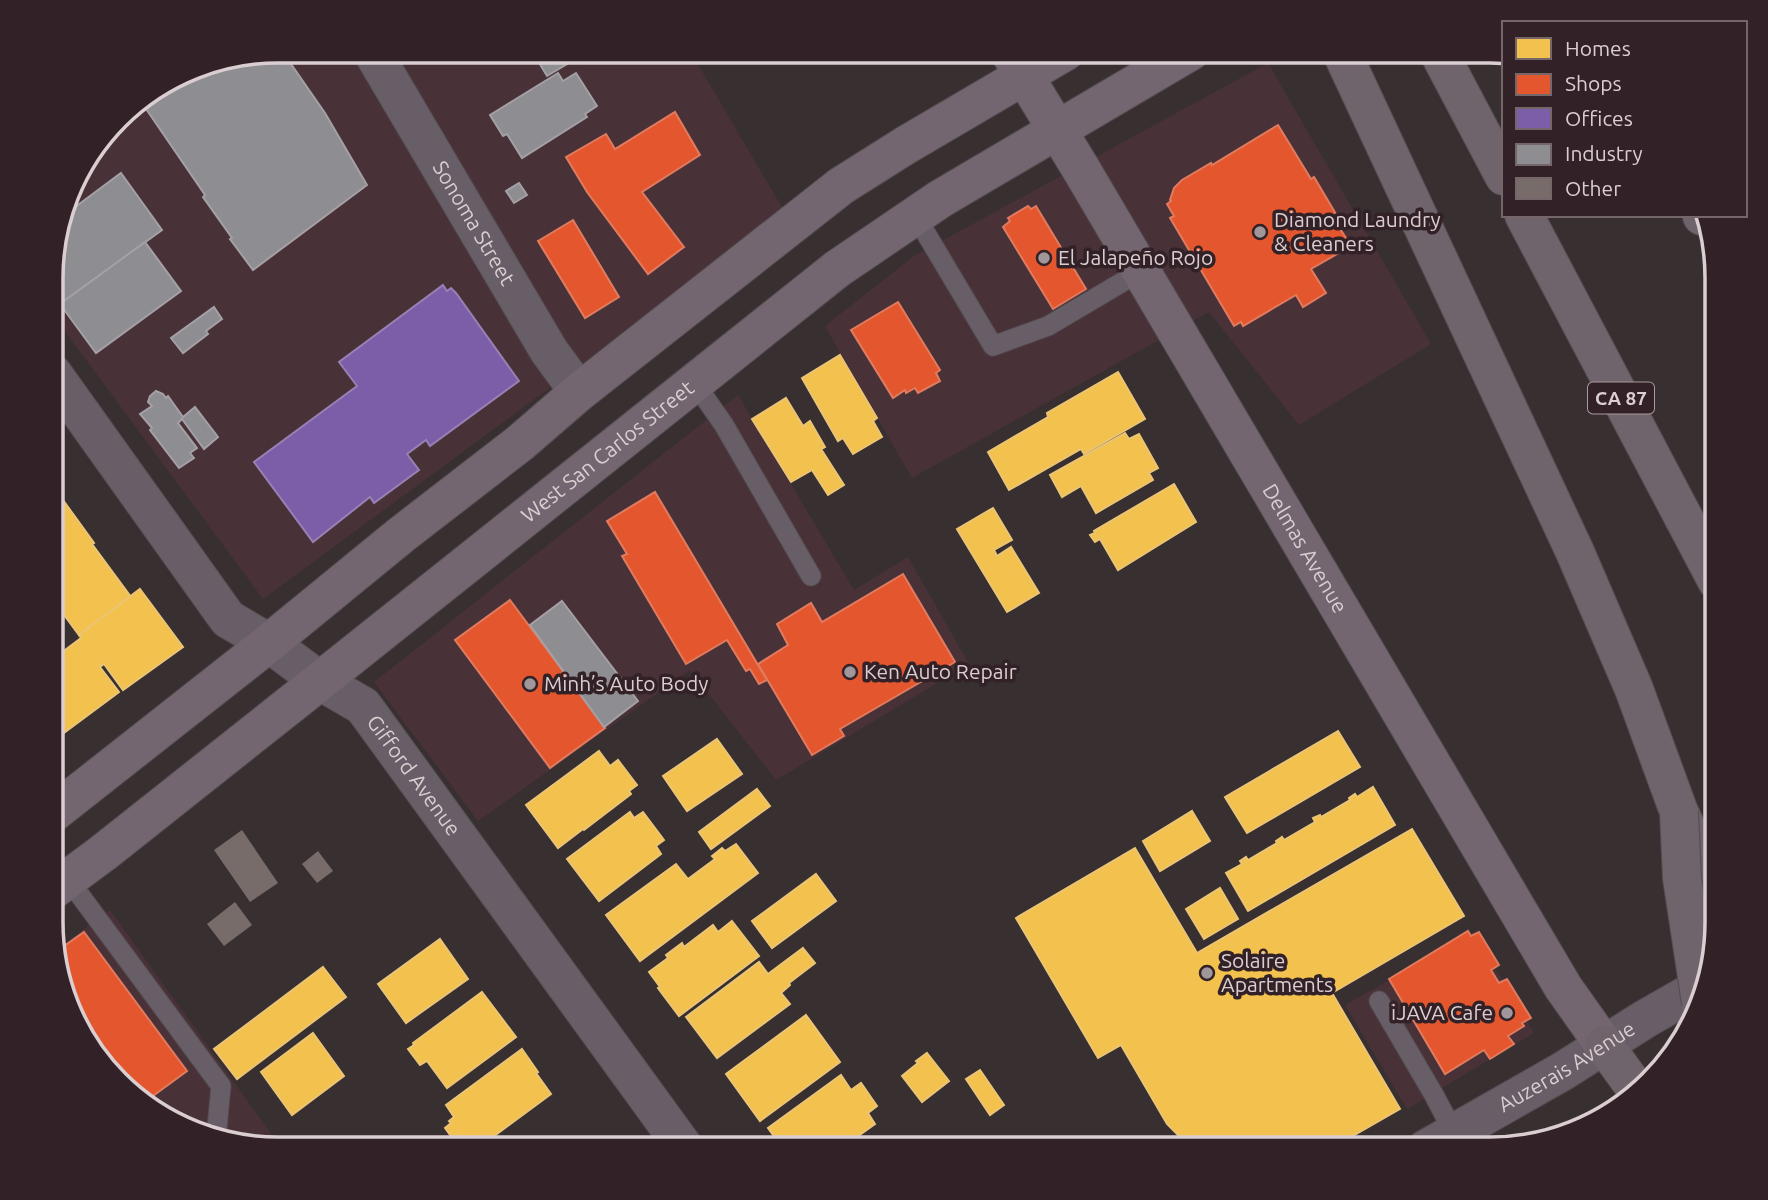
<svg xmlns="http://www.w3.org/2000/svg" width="1768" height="1200" viewBox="0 0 1768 1200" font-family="Ubuntu,sans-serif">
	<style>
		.built { fill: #483238 }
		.homes { fill: #f2c14e; stroke: #ebc575; stroke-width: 2 }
		.shops { fill: #e4572e; stroke: #e17b5f; stroke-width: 2 }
		.offices { fill: #7b5ea7; stroke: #9880b4; stroke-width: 2 }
		.industry { fill: #8d8d92; stroke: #a4a0a5; stroke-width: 2 }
		.building { fill: #786c6b }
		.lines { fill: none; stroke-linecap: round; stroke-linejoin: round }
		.service-casing { stroke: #544c4f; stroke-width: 21 }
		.minor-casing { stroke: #544c4f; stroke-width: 40 }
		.tertiary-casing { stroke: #544c4f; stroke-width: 40 }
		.primary-casing { stroke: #544c4f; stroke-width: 40 }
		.motorway-casing { stroke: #544c4f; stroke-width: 40 }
		.service { stroke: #685e67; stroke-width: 19 }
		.minor { stroke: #685e67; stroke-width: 38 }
		.tertiary { stroke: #685e67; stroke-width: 38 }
		.primary { stroke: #736671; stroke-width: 38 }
		.motorway { stroke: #6f636c; stroke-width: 38 }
		.motorway-bridge-casing { stroke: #544c4f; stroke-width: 40; stroke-linecap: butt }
		.motorway-bridge { stroke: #6f636c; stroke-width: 38 }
		.poi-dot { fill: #a19699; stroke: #322126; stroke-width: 2.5 }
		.labels { text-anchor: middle; stroke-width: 7; stroke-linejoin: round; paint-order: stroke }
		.shield { fill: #322126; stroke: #a89a9e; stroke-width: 2 }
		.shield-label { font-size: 19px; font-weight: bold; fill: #daced1 }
		.poi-label { font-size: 21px; fill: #daced1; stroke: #322126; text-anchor: start }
		.street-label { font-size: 21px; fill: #daced1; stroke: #322126 }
		.rim { fill: none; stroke: #daced1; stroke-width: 3.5 }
	</style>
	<rect width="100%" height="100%" fill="#382f31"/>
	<g class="built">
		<polygon points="278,51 690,51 786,214 263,599 53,315 53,249 74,177 128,107 191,68"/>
		<polygon points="1268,63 1431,344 1299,425 1209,312 912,478 825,326 914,256"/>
		<polygon points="738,395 854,590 908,557 969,664 776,780 690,670 478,821 374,682"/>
		<polygon points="110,910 282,1149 263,1149 204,1137 140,1103 81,1036 53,952"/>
		<polygon points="1474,932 1534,1033 1407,1109 1345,1005"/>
	</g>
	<g class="homes">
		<polygon points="840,355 877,418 873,421 882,437 853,454 843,438 838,441 802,378"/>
		<polygon points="1118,372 1145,419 1084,454 1081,449 1009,490 988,452 1048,417 1047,413"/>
		<polygon points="786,398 803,426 810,421 825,447 821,449 844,485 828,495 812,470 791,482 752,419"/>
		<polygon points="1125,433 1129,439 1139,434 1158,468 1149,473 1153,480 1096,513 1081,486 1062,497 1050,475"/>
		<polygon points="1174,484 1196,522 1118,570 1100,539 1095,542 1090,535 1095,533 1094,531"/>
		<polygon points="53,489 55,489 94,543 92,544 131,597 79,635 53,600"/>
		<polygon points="993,508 1012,540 994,550 997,556 1011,547 1039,593 1007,612 957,529"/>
		<polygon points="140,589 183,647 123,690 104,664 100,667 119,692 53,741 53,659 81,638 79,635"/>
		<polygon points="1338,731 1360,767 1247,833 1225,797"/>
		<polygon points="717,739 742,774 687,811 663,776"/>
		<polygon points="599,751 610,766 618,760 637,785 629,791 631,794 584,830 583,829 558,848 526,805"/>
		<polygon points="1373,787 1395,825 1248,911 1226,873 1242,864 1240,861 1246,857 1248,860 1277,843 1276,841 1282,837 1284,840 1315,822 1313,818 1320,815 1321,817 1350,800 1349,798 1355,794 1357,797"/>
		<polygon points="757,789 770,806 711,849 699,832"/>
		<polygon points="1192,811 1210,841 1160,871 1143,841"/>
		<polygon points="630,812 634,818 643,812 664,840 656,846 661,854 599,901 567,859"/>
		<polygon points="1412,829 1464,916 1332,993 1400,1109 1330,1149 1192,1149 1167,1124 1121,1045 1098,1058 1016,918 1135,848 1197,953"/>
		<polygon points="736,844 758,873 640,961 606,915 676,864 688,879 715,859 712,856 722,848 725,851"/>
		<polygon points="816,874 836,901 772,948 752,921"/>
		<polygon points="1220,888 1238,919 1204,939 1186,909"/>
		<polygon points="732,921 759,956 679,1016 658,988 660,987 649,972 668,958 666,955 682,943 684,947 713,925 718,932"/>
		<polygon points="440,939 468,979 406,1023 378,984"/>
		<polygon points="803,948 815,963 789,983 790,985 781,993 790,1004 717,1058 686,1017 759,962 768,974"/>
		<polygon points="323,967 346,997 237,1079 214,1049"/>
		<polygon points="482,992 516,1037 447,1088 427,1061 420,1065 408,1049 414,1045 413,1043"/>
		<polygon points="806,1015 840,1062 760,1121 726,1074"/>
		<polygon points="313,1033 344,1076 292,1115 261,1072"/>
		<polygon points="522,1049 538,1072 536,1073 551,1094 478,1148 476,1145 470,1149 459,1135 453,1139 445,1128 451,1123 449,1121 454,1117 446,1105"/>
		<polygon points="927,1053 949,1081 922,1102 902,1076 918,1063 916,1061"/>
		<polygon points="980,1070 1004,1105 990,1115 966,1079"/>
		<polygon points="841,1075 851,1090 861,1083 877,1106 868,1113 875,1124 840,1149 783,1149 768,1128"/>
	</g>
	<g class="shops">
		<polygon points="675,112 700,155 642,192 684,247 648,274 587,192 566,157 606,134 615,149"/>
		<polygon points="1278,125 1311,179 1314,177 1336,214 1332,216 1351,246 1311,269 1326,293 1303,307 1296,295 1243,326 1241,322 1234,326 1170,218 1174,216 1167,204 1171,201 1170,200 1174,188 1182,180 1211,163 1212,165"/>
		<polygon points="1028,206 1031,209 1036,206 1086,289 1053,309 1003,227 1010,221 1008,218"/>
		<polygon points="573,220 619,297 585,318 538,241"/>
		<polygon points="898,302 940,370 936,373 940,381 918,393 915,388 906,393 905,390 893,398 851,330"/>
		<polygon points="655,492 767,680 759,684 750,669 746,671 727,640 686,664 622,556 627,554 607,521"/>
		<polygon points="903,574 955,662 840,729 844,736 812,755 758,664 788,645 777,624 811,603 822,622"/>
		<polygon points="510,600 605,728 550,768 455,640"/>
		<polygon points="1468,931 1471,936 1479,932 1499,965 1491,970 1499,983 1507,979 1531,1018 1522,1023 1524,1026 1508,1036 1514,1044 1490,1059 1484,1050 1445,1074 1389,979"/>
		<polygon points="84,932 187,1071 142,1104 81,1036 53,954"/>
	</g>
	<polygon class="offices" points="443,285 447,291 451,288 456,293 519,381 430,446 426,440 407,454 419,470 374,503 370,497 313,542 254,462 357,386 339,362"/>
	<g class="industry">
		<polygon points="278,51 282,51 325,113 367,185 253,270 230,239 232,238 203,197 205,195 140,100 191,68"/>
		<polygon points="532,51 589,51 547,76"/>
		<polygon points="558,73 563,81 576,73 597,106 585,114 587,117 522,158 507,134 503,136 490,115"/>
		<polygon points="121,173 162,230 60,304 53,294 53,249 63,216"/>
		<polygon points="519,183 527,195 514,203 506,191"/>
		<polygon points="145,242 181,291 96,353 60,304"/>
		<polygon points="214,307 222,319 206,331 208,334 183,353 171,338"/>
		<polygon points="156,391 163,394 166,398 168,396 183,417 195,407 218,437 204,449 182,419 178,423 197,448 190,453 194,458 179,468 150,430 152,428 140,414 152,406 148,402 150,396"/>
		<polygon points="562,601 638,701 604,727 530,625"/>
	</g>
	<g class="building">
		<polygon points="242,830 278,883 250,902 214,850"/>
		<polygon points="318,851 333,871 317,883 302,864"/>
		<polygon points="235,902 252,925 224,946 207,924"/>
	</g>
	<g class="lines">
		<defs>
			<g id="service">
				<polyline points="915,215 993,346 1048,326 1141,271"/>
				<polyline points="694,382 724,425 811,576"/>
				<polyline points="68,879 221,1086 216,1139"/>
				<polyline points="1379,1001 1434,1095 1454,1133"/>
			</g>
			<g id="minor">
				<path id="s1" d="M372,51L549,351L579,392"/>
				<path id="s2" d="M53,374L228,619L269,643L320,681L363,706L685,1149"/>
			</g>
			<g id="tertiary">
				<path id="s3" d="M1426,1149L1563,1071L1645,1019L1708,983"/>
			</g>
			<g id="primary">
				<path id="s4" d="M1009,51L1081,169L1563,987L1604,1045"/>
				<polyline points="53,813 269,643 401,535 520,443 579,392 841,186 906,145 1066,51"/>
				<path id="s5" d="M53,890L103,853L320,681L837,269L940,199L1191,51"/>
			</g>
			<g id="motorway">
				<polyline points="1341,51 1575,552 1634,689 1679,812 1709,876 1717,900"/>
				<polyline points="1438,51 1504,176"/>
				<polyline points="1524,215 1717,581"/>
				<polyline points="1702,215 1702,216"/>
				<polyline points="1604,1045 1636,1089"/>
			</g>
		</defs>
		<use href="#service" class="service-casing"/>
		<use href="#minor" class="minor-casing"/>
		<use href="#tertiary" class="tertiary-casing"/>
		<use href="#primary" class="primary-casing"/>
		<use href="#motorway" class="motorway-casing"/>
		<use href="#service" class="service"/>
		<use href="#minor" class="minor"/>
		<use href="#tertiary" class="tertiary"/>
		<use href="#primary" class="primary"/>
		<use href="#motorway" class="motorway"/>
		<defs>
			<polyline id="motorway-bridge" points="1679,812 1682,878 1701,1003"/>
		</defs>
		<use href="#motorway-bridge" class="motorway-bridge-casing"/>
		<use href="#motorway-bridge" class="motorway-bridge"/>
	</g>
	<g class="poi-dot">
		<circle cx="1260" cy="232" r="7"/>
		<circle cx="1044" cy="258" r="7"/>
		<circle cx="850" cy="672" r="7"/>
		<circle cx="530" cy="684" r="7"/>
		<circle cx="1207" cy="973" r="7"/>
		<circle cx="1507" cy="1013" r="7"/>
	</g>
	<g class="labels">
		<rect class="shield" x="1588" y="382.5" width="66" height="31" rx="5"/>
		<g class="shield-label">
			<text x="1621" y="405">CA 87</text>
		</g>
		<g class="poi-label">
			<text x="1274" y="227">Diamond Laundry<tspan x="1274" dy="24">&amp; Cleaners</tspan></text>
			<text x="1058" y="265">El Jalapeño Rojo</text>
			<text x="864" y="679">Ken Auto Repair</text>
			<text x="544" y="691">Minh’s Auto Body</text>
			<text x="1221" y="968">Solaire<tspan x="1221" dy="24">Apartments</tspan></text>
			<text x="1493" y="1020" text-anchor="end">iJAVA Cafe</text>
		</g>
		<g class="street-label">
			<text dy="7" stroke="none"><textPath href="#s1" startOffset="200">Sonoma Street</textPath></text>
			<text dy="7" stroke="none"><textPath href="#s5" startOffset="707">West San Carlos Street</textPath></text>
			<text dy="7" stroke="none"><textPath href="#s4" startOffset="579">Delmas Avenue</textPath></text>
			<text dy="7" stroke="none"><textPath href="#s2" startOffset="548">Gifford Avenue</textPath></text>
			<text dy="7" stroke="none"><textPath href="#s3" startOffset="163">Auzerais Avenue</textPath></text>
		</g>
	</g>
	<path d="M0 0H1768V1200H0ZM278 63H1490A215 215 0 0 1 1705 278V922A215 215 0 0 1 1490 1137H278A215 215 0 0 1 63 922V278A215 215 0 0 1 278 63Z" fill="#322126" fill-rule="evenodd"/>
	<path class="rim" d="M278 63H1490A215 215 0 0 1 1705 278V922A215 215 0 0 1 1490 1137H278A215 215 0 0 1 63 922V278A215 215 0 0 1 278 63Z"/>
	<rect x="1502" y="21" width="245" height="196" fill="#322126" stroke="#75666a" stroke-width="2"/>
	<rect x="1516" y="38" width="35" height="21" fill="#f2c14e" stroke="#75666a" stroke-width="2"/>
	<text x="1565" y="56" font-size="21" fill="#daced1">Homes</text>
	<rect x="1516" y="74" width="35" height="21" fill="#e4572e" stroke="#75666a" stroke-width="2"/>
	<text x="1565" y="91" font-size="21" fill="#daced1">Shops</text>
	<rect x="1516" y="108" width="35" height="21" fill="#7b5ea7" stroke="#75666a" stroke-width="2"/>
	<text x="1565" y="126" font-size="21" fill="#daced1">Offices</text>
	<rect x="1516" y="144" width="35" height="21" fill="#8d8d92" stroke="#75666a" stroke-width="2"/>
	<text x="1565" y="161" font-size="21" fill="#daced1">Industry</text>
	<rect x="1516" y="178" width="35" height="21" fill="#786c6b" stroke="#75666a" stroke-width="2"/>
	<text x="1565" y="196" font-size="21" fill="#daced1">Other</text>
</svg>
